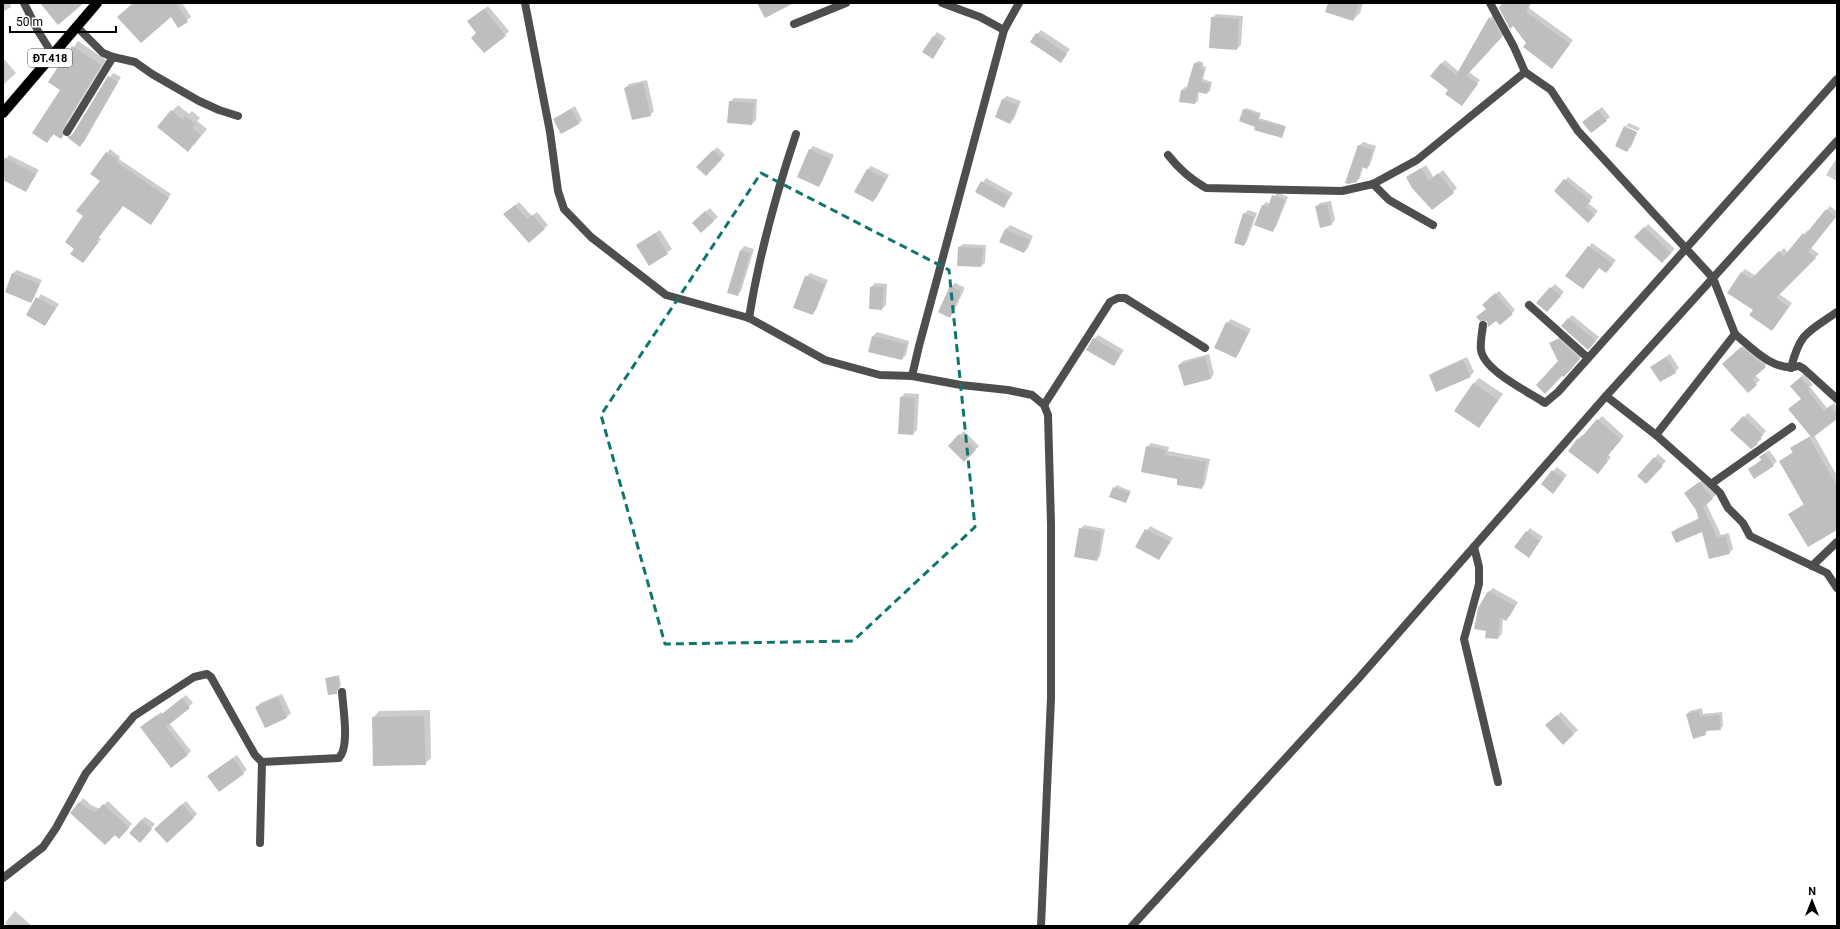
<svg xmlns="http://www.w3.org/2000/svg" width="1840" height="929" viewBox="0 0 1840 929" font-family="Roboto,sans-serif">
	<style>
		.shadow { fill: #0003 }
		.building { fill: #bebebe }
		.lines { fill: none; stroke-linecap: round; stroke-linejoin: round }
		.primary-casing { stroke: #dbdbdb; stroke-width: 11 }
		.minor { stroke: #4e4e4e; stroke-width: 8 }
		.primary { stroke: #000; stroke-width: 10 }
		.marked { fill: none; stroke: #0f766e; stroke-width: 3; stroke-dasharray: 8 5; stroke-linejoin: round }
		.labels { text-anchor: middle; stroke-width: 3; stroke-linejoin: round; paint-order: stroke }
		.shield { fill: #fff; stroke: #4c4c4c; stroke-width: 1 }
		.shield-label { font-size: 11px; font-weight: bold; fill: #000 }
	</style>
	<rect width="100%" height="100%" fill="#fff"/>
	<g class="shadow">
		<polygon points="3,3 10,3 11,7 3,12"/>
		<polygon points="134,3 182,3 191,17 178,27 171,15"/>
		<polygon points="1329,3 1363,3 1360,13 1353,20"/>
		<polygon points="1504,3 1531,3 1529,8 1573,40 1555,64 1527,43"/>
		<polygon points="488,6 509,31 505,35 477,33 473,17"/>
		<polygon points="1216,14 1243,16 1241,45 1237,49 1212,18"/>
		<polygon points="1493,14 1505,33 1469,72 1480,80 1462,105 1449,90 1441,64 1445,60 1459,72"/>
		<polygon points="1041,30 1070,49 1061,61 1037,34"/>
		<polygon points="937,32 946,38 933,58 924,52"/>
		<polygon points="78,41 106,60 67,123 68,130 66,133 61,138 54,134 47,142 62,90 49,82"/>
		<polygon points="3,58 16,73 3,85"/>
		<polygon points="1198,61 1203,62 1203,66 1206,67 1203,79 1212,82 1210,91 1207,93 1199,91 1198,101 1195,103 1182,90 1185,87 1188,88 1195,63"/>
		<polygon points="113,73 121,77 84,142 80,145 69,137 74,133"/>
		<polygon points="647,80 654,111 650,115 625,88 629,84"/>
		<polygon points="1007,96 1021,101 1014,119 1010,123 1003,99"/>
		<polygon points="734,98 757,99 756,120 752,124 730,102"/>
		<polygon points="178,105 189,114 192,111 200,118 197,121 207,129 194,145 172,111"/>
		<polygon points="575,106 582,120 579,124 554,119"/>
		<polygon points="1602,107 1610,117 1606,120 1588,118"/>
		<polygon points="1246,108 1261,113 1259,118 1286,126 1283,135 1282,137 1256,126 1244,110"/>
		<polygon points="1629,123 1640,128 1638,131 1626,126"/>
		<polygon points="1625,128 1637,133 1631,147 1627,151"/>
		<polygon points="1363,142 1376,146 1370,165 1367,168 1363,167 1360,178 1356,181 1359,146"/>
		<polygon points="813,146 834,155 822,182 818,186 810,150"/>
		<polygon points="717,147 725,155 706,175 698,167"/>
		<polygon points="110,149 120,157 119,159 171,194 151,223 123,205 98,237 101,239 83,262 75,248 85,216 101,180 107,153"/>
		<polygon points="9,155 39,170 26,191 3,179 3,163"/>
		<polygon points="1836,159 1837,159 1837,181 1826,175"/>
		<polygon points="1426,165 1434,178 1443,170 1457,188 1453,192 1407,178"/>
		<polygon points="871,166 889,175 877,197 873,201 867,170"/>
		<polygon points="1568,177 1593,197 1588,203 1598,211 1588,222 1555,191"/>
		<polygon points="986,178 1013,193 1003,207 976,192"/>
		<polygon points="1277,192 1288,197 1276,227 1272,231 1263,205 1266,202 1270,204"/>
		<polygon points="1331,201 1335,220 1332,224 1316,207 1320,203"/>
		<polygon points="519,202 532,216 537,212 548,225 529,242 509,210"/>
		<polygon points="1830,206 1837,212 1837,215 1811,248 1819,254 1779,294 1792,303 1775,326 1754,310 1741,273 1745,269 1756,276 1784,248 1788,253 1804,234 1808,230 1809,232"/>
		<polygon points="710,208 718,217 701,232 697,219"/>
		<polygon points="1248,210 1257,213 1247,241 1244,245 1244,214"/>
		<polygon points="1648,224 1675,249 1662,262 1636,237"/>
		<polygon points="1010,225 1033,236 1028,248 1024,252 1001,241 1006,229"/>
		<polygon points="660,230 672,249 649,265 637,245"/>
		<polygon points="1592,243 1616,260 1610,268 1600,267 1583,288 1589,247"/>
		<polygon points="963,244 986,245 985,263 981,266 959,247"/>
		<polygon points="744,246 754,249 741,291 737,295 728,292 741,250"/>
		<polygon points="17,270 42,280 34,298 31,302 6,291 13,273"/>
		<polygon points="810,273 828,280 816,310 812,314 806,277"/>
		<polygon points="875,283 887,284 886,305 882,309 870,308 871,287"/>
		<polygon points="955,283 964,287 964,290 953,313 949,316 951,287"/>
		<polygon points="1555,284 1564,292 1551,307 1551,288"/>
		<polygon points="1499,291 1515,310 1512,313 1496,319 1487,320 1486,302"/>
		<polygon points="41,294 59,304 45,325 27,315"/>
		<polygon points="1572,315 1599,337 1591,345 1562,326"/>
		<polygon points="1231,319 1251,329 1239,353 1235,357 1227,323"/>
		<polygon points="877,332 909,341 906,355 902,359 873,336"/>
		<polygon points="1098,335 1124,350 1114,365 1094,339"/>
		<polygon points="1562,336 1583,355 1567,373 1551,343"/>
		<polygon points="1746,344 1769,362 1755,375 1760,380 1748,391 1727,360"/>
		<polygon points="1209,354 1214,374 1211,378 1179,365 1183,361"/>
		<polygon points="1670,354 1679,368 1675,372 1651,367"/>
		<polygon points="1467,357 1474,372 1470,376 1430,376 1434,372"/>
		<polygon points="1804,374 1813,385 1810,387 1827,408 1834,403 1837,407 1837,418 1814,435 1837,476 1837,529 1789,514 1804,504 1780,461 1793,452 1791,448 1795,445 1811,436 1802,399 1794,383"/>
		<polygon points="1479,378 1503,394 1479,427 1473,384"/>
		<polygon points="905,393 919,394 917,430 913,434 899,433 901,397"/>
		<polygon points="1748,413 1766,431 1760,437 1762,439 1751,448 1732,430"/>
		<polygon points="1602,416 1624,436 1608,455 1611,457 1598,473 1578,439 1582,435 1584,436"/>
		<polygon points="964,431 979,446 964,461 949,446"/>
		<polygon points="1151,443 1169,447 1168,451 1210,459 1205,484 1202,488 1179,479 1147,447"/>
		<polygon points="1769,450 1777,461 1773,465 1749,470 1762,459 1760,457"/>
		<polygon points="1658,454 1666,461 1646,483 1655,458"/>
		<polygon points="1557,467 1567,475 1553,492 1542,484"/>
		<polygon points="1704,479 1716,495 1706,503 1721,535 1729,533 1733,549 1729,553 1702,530 1672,533 1676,529 1699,518 1689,490"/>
		<polygon points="1116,485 1131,491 1126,502 1111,497"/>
		<polygon points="1084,525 1105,529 1100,556 1097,560 1080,529"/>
		<polygon points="1150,526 1173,538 1159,559 1136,546"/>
		<polygon points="1530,528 1543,537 1529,556 1527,532"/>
		<polygon points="1493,588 1518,602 1510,616 1506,619 1503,618 1502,634 1498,638 1489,592"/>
		<polygon points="339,675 341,685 336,693 326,679"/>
		<polygon points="282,694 291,713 287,717 265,726 257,707 260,703"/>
		<polygon points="186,695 193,703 169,723 191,751 187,755 145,724 161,712 163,714"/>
		<polygon points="1702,708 1703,714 1722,712 1723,726 1720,729 1708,730 1705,734 1687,714 1690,711"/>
		<polygon points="430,710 431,758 425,764 373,718 379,711"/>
		<polygon points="1561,712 1578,730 1563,743 1547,725"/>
		<polygon points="237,755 247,770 243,773 213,772"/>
		<polygon points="83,798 91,805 100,809 108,801 132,824 119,838 115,834 72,813"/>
		<polygon points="186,801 197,814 194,817 159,825"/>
		<polygon points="145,817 155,824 144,837 141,820"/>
		<polygon points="15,911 32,926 8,926 5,923"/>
	</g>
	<g class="building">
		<polygon points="40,3 84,3 58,25"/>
		<polygon points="133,3 176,3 188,22 178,28 171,17 141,43 117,17"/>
		<polygon points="757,3 794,3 765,18"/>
		<polygon points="1328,3 1359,3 1353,21 1325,12"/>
		<polygon points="1502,3 1530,3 1526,12 1570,44 1552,69 1523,47 1526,43 1513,26 1510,29 1499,8"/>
		<polygon points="484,9 506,36 484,53 471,38 476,33 467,21"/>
		<polygon points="1211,17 1239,19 1237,50 1209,48"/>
		<polygon points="1489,17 1492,21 1493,19 1502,37 1466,76 1478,84 1462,106 1445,94 1448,90 1430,76 1441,63 1456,75"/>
		<polygon points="1036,33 1067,54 1061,63 1030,42"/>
		<polygon points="933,36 943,42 933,59 922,52"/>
		<polygon points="72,46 101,65 62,129 63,136 61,139 53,134 47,143 32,133 60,90 48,82"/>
		<polygon points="1194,63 1201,64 1200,69 1204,70 1201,82 1210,84 1207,94 1197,92 1195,104 1179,102 1181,90 1186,90"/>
		<polygon points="108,76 118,82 80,147 67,137 72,135"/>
		<polygon points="643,83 651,116 632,120 624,88"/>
		<polygon points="1002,99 1018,105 1010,124 995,117"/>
		<polygon points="729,101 754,103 752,125 727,123"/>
		<polygon points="571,109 579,124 561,134 553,119"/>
		<polygon points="1243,109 1260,115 1258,120 1285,127 1282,138 1254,130 1255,127 1239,121"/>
		<polygon points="171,110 183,120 185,116 195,124 192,128 201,135 188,152 157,127"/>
		<polygon points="1598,110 1607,121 1591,133 1582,122"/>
		<polygon points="1624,126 1637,132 1627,152 1615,146"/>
		<polygon points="1358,145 1373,150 1367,169 1362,167 1357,182 1348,184 1345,183"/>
		<polygon points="809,149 831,159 819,187 797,177"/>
		<polygon points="713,150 722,159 706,176 696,167"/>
		<polygon points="106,152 118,160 116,162 169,198 151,225 123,206 96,241 98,243 83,263 70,254 74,249 65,242 83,216 76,211 100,181 90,174"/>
		<polygon points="3,157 36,174 26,192 3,180"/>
		<polygon points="1421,168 1429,181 1438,173 1454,193 1432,210 1412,188 1406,177"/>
		<polygon points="867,169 886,179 873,202 854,192"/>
		<polygon points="1564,179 1591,201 1585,207 1595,215 1588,223 1554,191"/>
		<polygon points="981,181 1010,197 1004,208 975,192"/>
		<polygon points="1272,195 1285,200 1273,232 1254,225 1262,205 1268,207"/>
		<polygon points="1327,204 1332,225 1320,228 1315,206"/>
		<polygon points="515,205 527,219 532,215 545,229 529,243 503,214"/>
		<polygon points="1826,209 1836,217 1808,252 1816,258 1776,298 1789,307 1772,331 1749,315 1753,310 1727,293 1741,272 1751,279 1779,251 1784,256 1803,233 1805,235"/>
		<polygon points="705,211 714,221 701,233 692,223"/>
		<polygon points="1243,213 1254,217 1244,246 1234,243"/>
		<polygon points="1644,227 1671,253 1662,263 1634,237"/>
		<polygon points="1005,229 1030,240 1024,253 999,242"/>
		<polygon points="655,233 668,254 649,266 636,245"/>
		<polygon points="1588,246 1613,264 1606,273 1599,268 1583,289 1565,276"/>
		<polygon points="958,247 983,248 981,267 957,266"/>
		<polygon points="740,250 750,253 738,296 727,293"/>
		<polygon points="12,273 39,284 31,303 5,292"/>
		<polygon points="805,276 825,284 813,315 793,308"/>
		<polygon points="950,286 960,291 960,295 950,318 938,312"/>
		<polygon points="870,287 884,287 882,310 869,309"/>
		<polygon points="1550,287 1561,296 1547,312 1536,303"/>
		<polygon points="1495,293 1513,314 1500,325 1496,321 1488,327 1487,321 1480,321 1476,317 1486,309 1482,305"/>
		<polygon points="36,297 56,308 45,326 26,315"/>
		<polygon points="1568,318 1596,341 1588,350 1561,326"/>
		<polygon points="1226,322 1248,333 1236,358 1214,348"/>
		<polygon points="872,336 906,344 902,360 868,352"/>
		<polygon points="1093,338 1121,354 1114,366 1086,350"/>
		<polygon points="1558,339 1580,359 1564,377 1562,376 1545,394 1536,385 1558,361 1549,343"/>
		<polygon points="1741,347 1766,367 1752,379 1757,385 1748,393 1722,364"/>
		<polygon points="1205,357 1211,379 1184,386 1178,365"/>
		<polygon points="1666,357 1676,373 1660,382 1650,367"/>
		<polygon points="1463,360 1471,377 1436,392 1429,375"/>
		<polygon points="1801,377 1810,389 1808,391 1824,411 1830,406 1837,414 1837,419 1812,438 1788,409 1801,399 1790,386"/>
		<polygon points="1473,383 1498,400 1479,428 1454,411"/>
		<polygon points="900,397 915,398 913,435 898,434"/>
		<polygon points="1743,416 1763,435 1757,442 1758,444 1751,449 1730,430"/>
		<polygon points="1597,419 1621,440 1605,459 1608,461 1598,474 1568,451 1578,438 1579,440"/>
		<polygon points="959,434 976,450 964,462 948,446"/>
		<polygon points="1809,437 1837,486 1837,530 1808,547 1788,514 1804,505 1779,461 1793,453 1790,448"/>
		<polygon points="1146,446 1166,450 1165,455 1206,462 1202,489 1177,485 1177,479 1141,472"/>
		<polygon points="1765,453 1774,466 1754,479 1748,469 1762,460 1759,457"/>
		<polygon points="1654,457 1663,466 1646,484 1637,476"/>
		<polygon points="1552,470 1564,479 1553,494 1541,484"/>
		<polygon points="1699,482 1713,499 1703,507 1717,538 1725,536 1730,554 1709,559 1702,532 1676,543 1671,532 1699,520 1696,510 1684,493"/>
		<polygon points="1113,487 1130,493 1126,503 1109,497"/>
		<polygon points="1079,528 1102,532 1097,561 1074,557"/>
		<polygon points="1145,529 1170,542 1159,560 1135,547"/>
		<polygon points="1526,531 1540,541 1529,558 1514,547"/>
		<polygon points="1488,591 1515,606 1506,621 1500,617 1498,639 1485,638 1486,631 1474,629 1478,608"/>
		<polygon points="337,676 340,687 337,690 337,694 328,695 325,678"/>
		<polygon points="278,697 287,718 265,728 255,707"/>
		<polygon points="182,698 190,708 166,727 188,755 171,768 140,727 157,715 158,717"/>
		<polygon points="1699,711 1700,717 1719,715 1721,730 1705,731 1706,735 1693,739 1686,714"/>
		<polygon points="1557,715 1574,734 1563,745 1545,725"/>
		<polygon points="424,716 426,765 373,766 372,717"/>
		<polygon points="233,758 244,774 219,792 207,776"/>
		<polygon points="79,802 87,809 96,812 103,804 129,828 119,839 115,835 105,845 70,813"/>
		<polygon points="182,804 194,818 167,843 154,829"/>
		<polygon points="141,820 152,829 140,843 129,833"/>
	</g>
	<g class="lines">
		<defs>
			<polyline id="primary" points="3,113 97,3"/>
		</defs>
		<use href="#primary" class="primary-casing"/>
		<g class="minor">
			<polyline points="24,3 38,31 53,55"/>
			<polyline points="525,3 550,132 558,191 564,209 591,237 666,295 749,318 825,360 880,375 912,376 961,385 1008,390 1032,395 1044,405 1048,415 1051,524 1051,698 1041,926"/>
			<polyline points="942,3 980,17 1004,30"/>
			<polyline points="1490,3 1514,47 1525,72 1551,90 1578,131 1713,278 1735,334 1656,435"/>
			<polyline points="794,24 846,3"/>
			<polyline points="77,27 103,53 113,57 135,62 152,74 199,101 219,110 238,116"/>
			<polyline points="67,132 113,57"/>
			<path d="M1168,155C1179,169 1190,179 1206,188L1342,191L1373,184L1417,160L1525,72"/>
			<polyline points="1373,184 1389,200 1433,225"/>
			<polyline points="1529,305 1588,358"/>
			<path d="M749,318C759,255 776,194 796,134"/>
			<path d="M1483,325C1482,333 1480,343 1481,350C1484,371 1529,392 1545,403L1558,392L1837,79"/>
			<path d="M1735,334C1752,348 1774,373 1799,366L1804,369L1837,399"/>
			<path d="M1791,368C1800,332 1808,332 1837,312"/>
			<polyline points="912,376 919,346 1004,30 1019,3"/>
			<polyline points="1606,396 1656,435 1711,484 1720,493 1728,508 1743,523 1750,536 1827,573 1837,588"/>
			<polyline points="1044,405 1110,302 1118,298 1125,298 1205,348"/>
			<polyline points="1711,484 1792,427"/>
			<polyline points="1474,547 1479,567 1479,584 1464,639 1498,782"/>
			<polyline points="1812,566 1837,542"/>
			<polyline points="260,843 262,762"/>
			<path d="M3,878L43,847L56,828L86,773L134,716L194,677L207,674L211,677L255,755L262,762L339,758C350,746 343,709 342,692"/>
			<polyline points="1132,926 1358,679 1606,396 1837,141"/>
		</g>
		<use href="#primary" class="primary"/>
	</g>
	<path class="marked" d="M761,173L949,270L975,527L853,641L665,644L601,415Z"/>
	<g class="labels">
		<rect class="shield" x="28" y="49" width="44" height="18" rx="3"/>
		<g class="shield-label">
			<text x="50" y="62">ĐT.418</text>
		</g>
	</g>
	<rect width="1840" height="929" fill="none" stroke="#000000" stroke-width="8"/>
	<g transform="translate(1812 901)" stroke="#ffffff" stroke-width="3" paint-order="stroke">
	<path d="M0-3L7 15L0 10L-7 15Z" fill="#000000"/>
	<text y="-6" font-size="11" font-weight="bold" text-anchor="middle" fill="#000000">N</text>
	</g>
	<path d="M10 26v6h106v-6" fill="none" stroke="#000000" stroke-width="2"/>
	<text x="16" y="26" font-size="12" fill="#000000" stroke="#ffffff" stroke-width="3" paint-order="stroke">50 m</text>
</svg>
